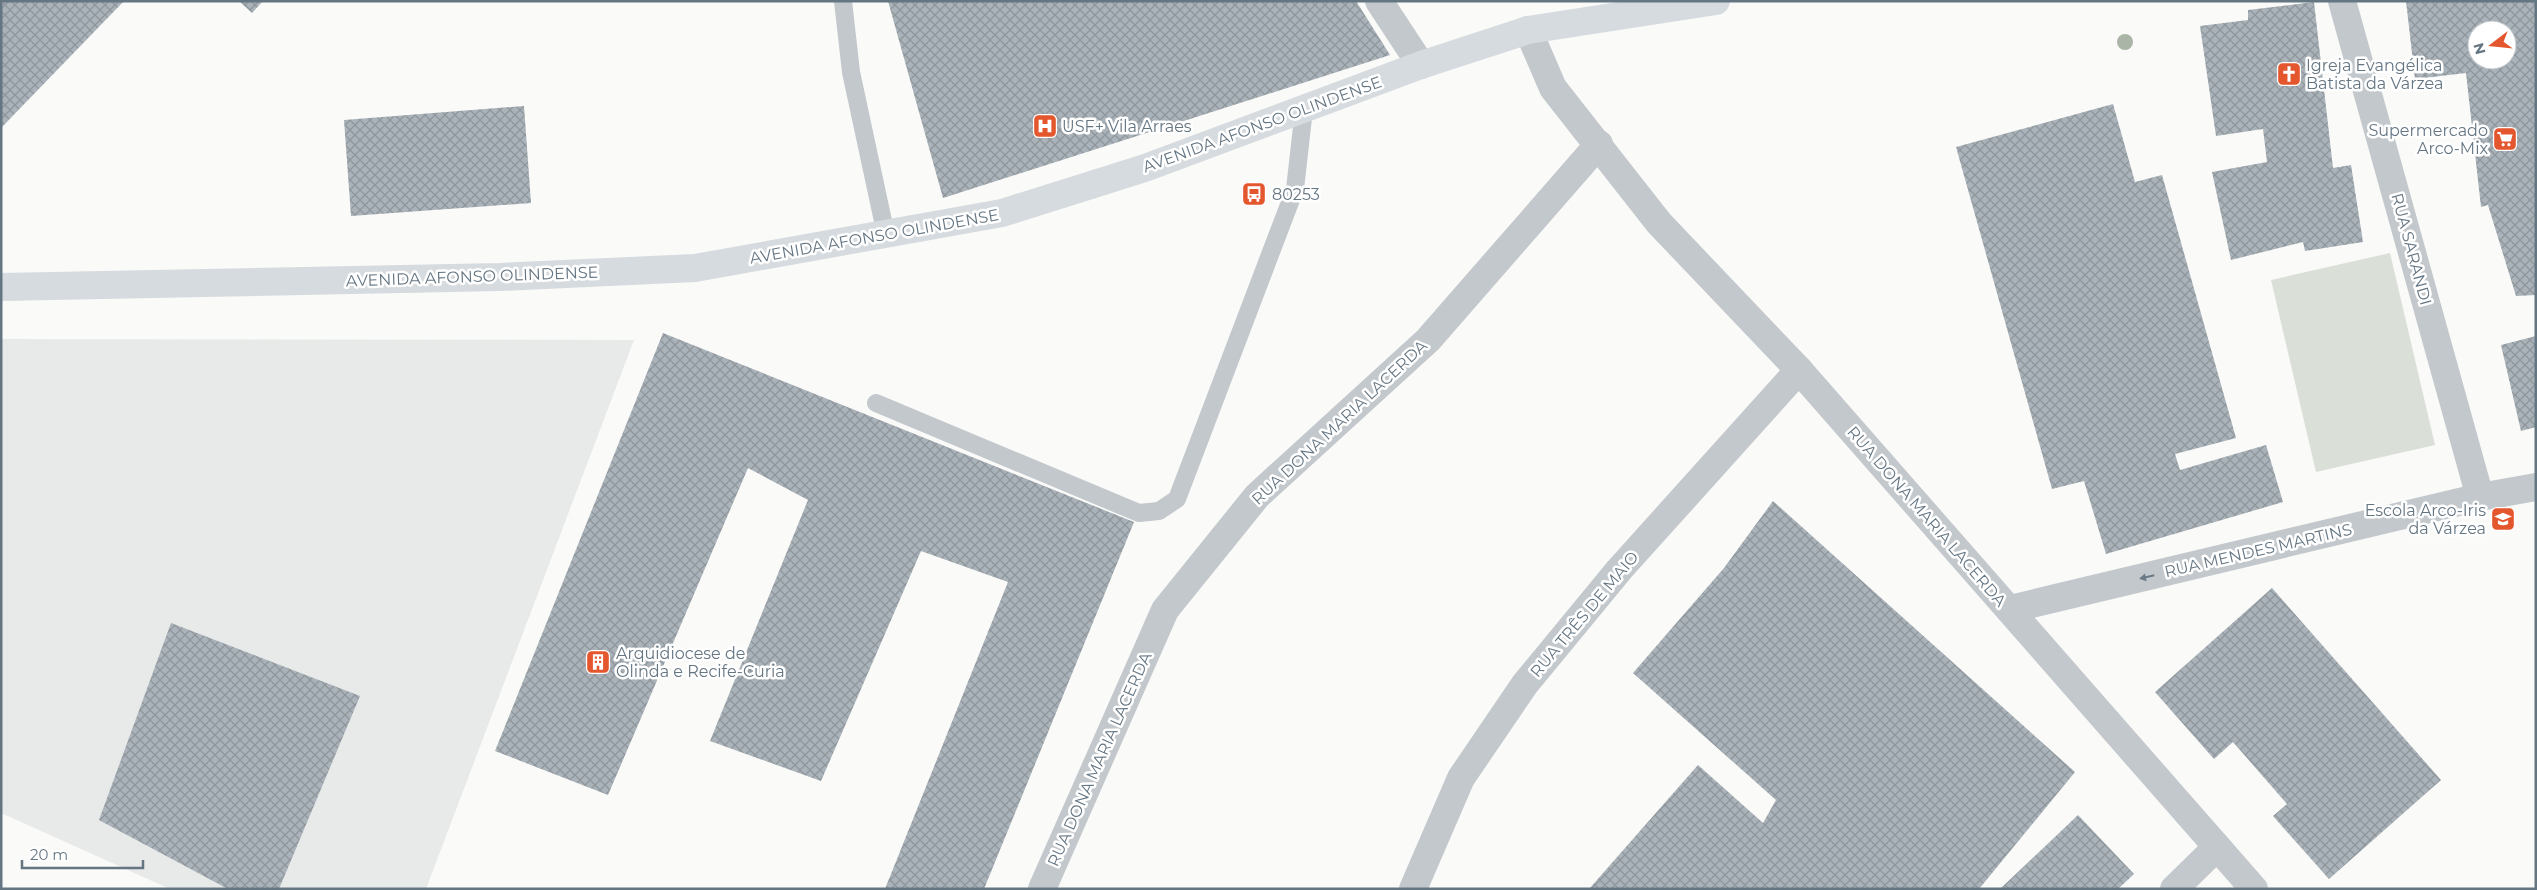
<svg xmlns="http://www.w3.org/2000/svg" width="2537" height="890" viewBox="0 0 2537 890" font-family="Montserrat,sans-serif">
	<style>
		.built { fill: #e8e9e9 }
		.pitch { fill: #dadfd7 }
		.building { fill: url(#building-cross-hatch); fill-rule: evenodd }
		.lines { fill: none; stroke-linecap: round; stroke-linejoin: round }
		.lane { stroke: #c3c8cc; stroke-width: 18 }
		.street { stroke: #c3c8cc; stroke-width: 28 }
		.secondary { stroke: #d6dbdf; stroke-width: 28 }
		.tree { fill: #aab4a7 }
		.oneway { fill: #6a7a87 }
		.labels { text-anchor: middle; stroke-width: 5; stroke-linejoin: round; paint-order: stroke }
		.poi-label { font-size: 16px; fill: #657683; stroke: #fff; text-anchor: start }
		.street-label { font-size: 16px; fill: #657683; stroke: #fff }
	</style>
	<defs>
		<pattern id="building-cross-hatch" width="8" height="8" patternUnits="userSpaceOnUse" patternTransform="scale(1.25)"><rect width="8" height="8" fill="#aab3b9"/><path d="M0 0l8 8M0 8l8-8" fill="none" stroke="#8e969c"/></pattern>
	</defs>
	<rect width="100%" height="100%" fill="#fafaf8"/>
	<polygon class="built" points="1,339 634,340 426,889 170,889 1,813"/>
	<polygon class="pitch" points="2390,253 2435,445 2316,472 2271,280"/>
	<g class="building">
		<polygon points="4,1 124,1 1,128 1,4"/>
		<polygon points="239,1 263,1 252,13"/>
		<polygon points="888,1 1356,1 1390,55 943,198"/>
		<path d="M2406,1H2536V295L2516,296L2488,205L2481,207L2466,73L2415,79ZM2477,30H2507V60H2477Z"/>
		<polygon points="2314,2 2333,168 2351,165 2363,242 2305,251 2303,242 2231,260 2212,172 2267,162 2263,129 2216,136 2200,26 2248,20 2248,10"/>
		<polygon points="2113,104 2135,182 2162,175 2236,438 2175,454 2180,470 2266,445 2283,502 2106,554 2084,481 2052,489 1956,147"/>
		<polygon points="524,106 531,203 351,216 344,120"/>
		<polygon points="663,333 1134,522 984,889 885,889 1008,582 921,551 821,781 710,741 808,500 748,468 608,795 495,751"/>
		<polygon points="2536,336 2536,427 2521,431 2501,345"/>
		<polygon points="1773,501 2075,772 1979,889 1589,889 1698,765 1763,823 1776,800 1633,673 1724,568"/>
		<polygon points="2272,588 2441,780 2329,879 2273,816 2287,804 2233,742 2214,759 2155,692"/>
		<polygon points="171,623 360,696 279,889 228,889 99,820"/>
		<polygon points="2078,815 2134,874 2118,889 2000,889"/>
	</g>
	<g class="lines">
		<g class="lane">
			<polyline points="843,1 851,72 886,235"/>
			<polyline points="876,403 1139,513 1159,511 1177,499 1295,189 1304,109"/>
		</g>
		<g class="street">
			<polyline points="1379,1 1421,65"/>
			<polyline points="2342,1 2480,497"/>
			<polyline points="1528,30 1553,88 1659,223 1799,370 2254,889"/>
			<polyline points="2010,609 2480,497 2536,487"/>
			<polyline points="1042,889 1165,610 1257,496 1428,340 1599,144"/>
			<polyline points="1413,889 1461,778 1525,684 1619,570 1799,370"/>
			<polyline points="2174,889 2217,847"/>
		</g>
		<polyline class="secondary" points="1,287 500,277 695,268 1002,213 1145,168 1421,65 1528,30 1716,1"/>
	</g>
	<circle class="tree" cx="2125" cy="42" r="8"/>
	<defs><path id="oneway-solid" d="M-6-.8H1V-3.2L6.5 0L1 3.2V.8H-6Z" transform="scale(1.25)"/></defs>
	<use class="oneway" href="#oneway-solid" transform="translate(2147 577) rotate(167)"/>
	<defs>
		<symbol id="church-square" viewBox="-11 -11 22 22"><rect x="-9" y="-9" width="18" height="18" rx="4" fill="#e4572e" stroke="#fff"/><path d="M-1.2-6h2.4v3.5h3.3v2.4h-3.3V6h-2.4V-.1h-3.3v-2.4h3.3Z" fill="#fff"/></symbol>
		<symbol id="hospital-square" viewBox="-11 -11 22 22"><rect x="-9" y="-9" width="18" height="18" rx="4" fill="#e4572e" stroke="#fff"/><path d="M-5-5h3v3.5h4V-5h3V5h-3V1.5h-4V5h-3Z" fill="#fff"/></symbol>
		<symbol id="supermarket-square" viewBox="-11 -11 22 22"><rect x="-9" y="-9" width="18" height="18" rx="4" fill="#e4572e" stroke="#fff"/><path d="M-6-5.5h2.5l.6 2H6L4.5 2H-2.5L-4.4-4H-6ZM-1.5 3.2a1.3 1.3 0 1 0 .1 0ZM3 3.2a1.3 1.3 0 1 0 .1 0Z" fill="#fff"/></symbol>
		<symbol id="bus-square" viewBox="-11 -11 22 22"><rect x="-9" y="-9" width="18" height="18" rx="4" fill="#e4572e" stroke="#fff"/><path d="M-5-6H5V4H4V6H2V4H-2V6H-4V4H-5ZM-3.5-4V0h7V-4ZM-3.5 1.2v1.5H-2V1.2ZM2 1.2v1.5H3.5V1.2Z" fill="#fff"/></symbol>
		<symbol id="school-square" viewBox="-11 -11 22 22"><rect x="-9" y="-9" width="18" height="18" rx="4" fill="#e4572e" stroke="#fff"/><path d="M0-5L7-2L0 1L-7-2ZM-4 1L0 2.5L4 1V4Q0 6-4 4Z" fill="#fff"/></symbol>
		<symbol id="building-square" viewBox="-11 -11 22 22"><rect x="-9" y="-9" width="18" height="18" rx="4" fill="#e4572e" stroke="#fff"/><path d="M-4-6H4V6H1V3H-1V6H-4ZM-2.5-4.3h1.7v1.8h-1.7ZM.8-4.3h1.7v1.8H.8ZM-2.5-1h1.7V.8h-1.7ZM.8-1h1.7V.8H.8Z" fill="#fff"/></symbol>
	</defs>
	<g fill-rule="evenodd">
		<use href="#church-square" x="2275" y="60" width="28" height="28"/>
		<use href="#hospital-square" x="1031" y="112" width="28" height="28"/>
		<use href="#supermarket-square" x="2491" y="125" width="28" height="28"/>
		<use href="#bus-square" x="1240" y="180" width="28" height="28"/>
		<use href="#school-square" x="2489" y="505" width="28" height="28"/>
		<use href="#building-square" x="584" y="648" width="28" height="28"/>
	</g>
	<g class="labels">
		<g class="poi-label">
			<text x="2306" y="71">Igreja Evangélica<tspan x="2306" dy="18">Batista da Várzea</tspan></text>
			<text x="1062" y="132">USF+ Vila Arraes</text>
			<text x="2488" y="136" text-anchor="end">Supermercado<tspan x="2488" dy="18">Arco-Mix</tspan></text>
			<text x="1272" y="200">80253</text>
			<text x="2486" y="516" text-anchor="end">Escola Arco-Iris<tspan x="2486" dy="18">da Várzea</tspan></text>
			<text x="616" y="659">Arquidiocese de<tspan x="616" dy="18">Olinda e Recife-Curia</tspan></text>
		</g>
		<g class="street-label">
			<text transform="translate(1262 124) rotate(-20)" y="6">AVENIDA AFONSO OLINDENSE</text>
			<text transform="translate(874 236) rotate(-10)" y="6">AVENIDA AFONSO OLINDENSE</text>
			<text transform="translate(2412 249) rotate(75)" y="6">RUA SARANDI</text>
			<text transform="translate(472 276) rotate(-2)" y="6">AVENIDA AFONSO OLINDENSE</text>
			<text transform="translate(1339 422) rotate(-43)" y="6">RUA DONA MARIA LACERDA</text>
			<text transform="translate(1927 516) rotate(49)" y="6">RUA DONA MARIA LACERDA</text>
			<text transform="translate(2258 550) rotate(-13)" y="6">RUA MENDES MARTINS</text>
			<text transform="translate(1584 614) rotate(-50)" y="6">RUA TRÊS DE MAIO</text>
			<text transform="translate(1099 759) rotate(-66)" y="6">RUA DONA MARIA LACERDA</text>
		</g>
	</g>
	<rect width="2537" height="890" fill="none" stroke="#657683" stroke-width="5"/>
	<g transform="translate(2492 45) rotate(254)"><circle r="24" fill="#ffffff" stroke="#c1c8cd"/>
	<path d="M0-4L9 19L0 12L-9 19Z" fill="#e4572e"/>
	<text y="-8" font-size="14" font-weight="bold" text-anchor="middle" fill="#657683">N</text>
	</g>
	<path d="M22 860v8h121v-8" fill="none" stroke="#657683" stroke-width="2.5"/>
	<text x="30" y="860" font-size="15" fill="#657683" stroke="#ffffff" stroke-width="4" paint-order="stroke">20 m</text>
</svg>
